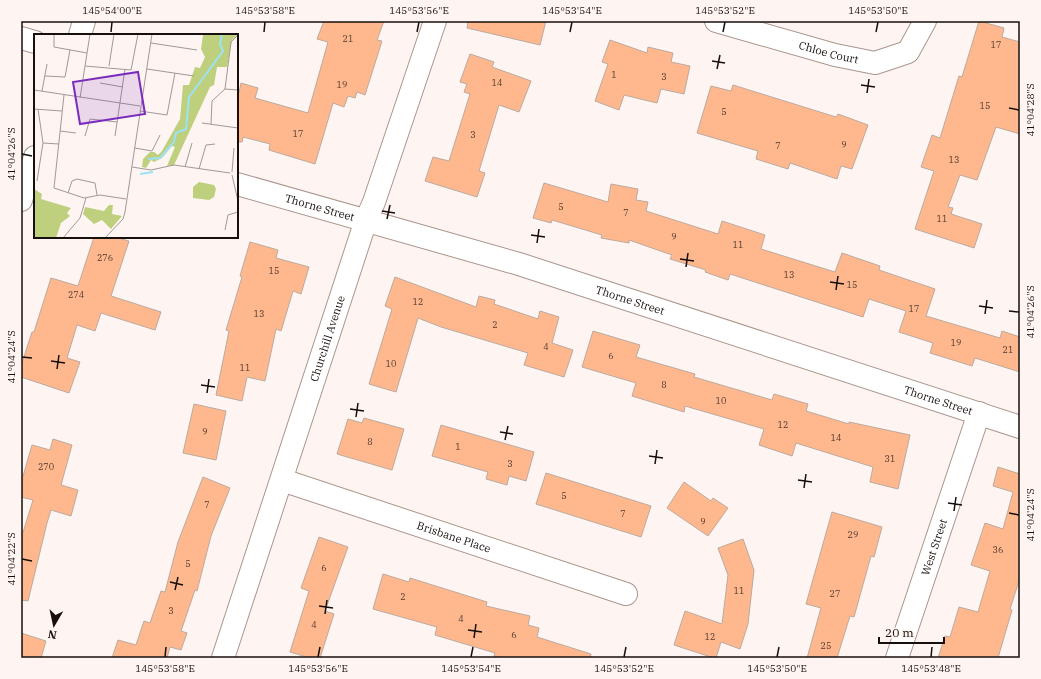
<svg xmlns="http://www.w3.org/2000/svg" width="1041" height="679" viewBox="0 0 1041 679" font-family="'IBM Plex Serif',serif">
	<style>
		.building { fill: #ffb88e; stroke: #bca99e }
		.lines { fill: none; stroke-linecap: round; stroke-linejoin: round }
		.minor-casing { stroke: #aa968e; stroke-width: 24 }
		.highway-casing { stroke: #aa968e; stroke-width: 24 }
		.minor { stroke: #fff; stroke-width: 22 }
		.highway { stroke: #fff; stroke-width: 22 }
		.ticks { fill: none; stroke: #160f0c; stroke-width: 1.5 }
		.labels { text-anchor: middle; stroke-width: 3; stroke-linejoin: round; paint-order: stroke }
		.number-label { font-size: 9px; fill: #50392c }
		.street-label { font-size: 11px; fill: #160f0c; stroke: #fef5f2 }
		.inset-river { fill: none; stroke: #9ce2f6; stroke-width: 2 }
		.inset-road { fill: none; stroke: #a19996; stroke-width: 1 }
		.view { fill: #7b2cbf; fill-opacity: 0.15; stroke: #7b2cbf; stroke-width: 2 }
		.inset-edge { fill: none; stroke: #160f0c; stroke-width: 2 }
		.neatline { fill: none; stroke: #160f0c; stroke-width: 1.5 }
		.ticks-label { font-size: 10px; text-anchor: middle; fill: #160f0c }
	</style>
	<rect width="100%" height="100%" fill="#fef5f2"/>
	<g class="building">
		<polygon points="324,21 384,21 377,40 382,41 365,95 357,92 355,98 348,96 344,107 333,103 315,164 269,150 270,144 243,137 242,142 237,142 237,93 239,93 241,83 258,88 255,98 308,113 328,42 317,39"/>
		<polygon points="468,21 546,21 540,45 467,28"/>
		<polygon points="979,21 1004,28 1002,37 1020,42 1020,134 996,127 977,180 960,175 948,207 953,208 951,214 982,224 974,248 915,229 934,171 921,167 932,135 940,138 959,76 962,77"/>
		<polygon points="610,40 647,53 648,47 673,53 671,62 690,66 684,94 661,89 657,103 624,95 619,110 595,101 608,64 602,62"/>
		<polygon points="470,54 494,62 492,67 531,81 519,112 499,105 479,171 485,173 477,197 425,181 433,157 449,161 470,94 464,92 467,84 460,82"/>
		<polygon points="733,85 836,117 838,114 868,125 852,169 841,166 837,179 790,163 788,169 756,159 758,151 697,133 711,86 731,91"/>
		<polygon points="544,183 608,202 611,184 638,189 636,200 648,202 646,211 718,234 722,221 765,235 761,249 835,272 842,253 880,266 879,270 935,289 926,316 1000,338 1002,331 1020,337 1020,372 975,358 972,366 930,353 933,343 899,332 906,311 869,299 863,317 730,274 728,280 705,272 706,270 670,259 672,255 629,240 629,243 601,238 602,235 552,220 551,223 533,218"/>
		<polygon points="94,237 115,237 129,241 111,296 161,312 155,330 101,313 95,331 77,325 67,358 80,362 69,393 21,377 21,366 32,332 34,332 51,278 78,286"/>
		<polygon points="250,242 278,250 276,258 309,267 301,294 293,291 281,331 276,329 265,381 247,377 242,401 216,395 229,331 226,330 242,277 240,276"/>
		<polygon points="395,277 476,307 479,296 495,300 494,304 538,319 540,311 559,317 552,343 573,350 564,377 524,365 528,353 441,327 418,318 396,392 369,384 392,309 385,306"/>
		<polygon points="593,331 640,345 636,357 695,374 694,377 772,400 774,394 808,404 806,411 849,424 849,422 910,435 898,489 870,482 873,467 796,443 792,456 759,445 764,429 685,406 684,412 632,396 636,383 582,367"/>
		<polygon points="194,404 226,411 216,460 183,453"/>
		<polygon points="364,418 404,429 392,470 337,454 348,419 362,423"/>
		<polygon points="441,425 534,452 526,481 509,476 507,485 486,479 488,472 432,456"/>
		<polygon points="53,439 72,445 61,485 78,490 71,516 51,510 47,523 28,601 21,600 21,539 33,500 21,497 21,483 32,445 50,450"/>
		<polygon points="998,467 1020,474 1020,578 1010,609 1012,610 998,658 938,658 945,636 950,637 959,607 978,612 990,571 971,565 985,523 1003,529 1013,492 993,486"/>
		<polygon points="546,473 651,506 641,537 536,504"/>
		<polygon points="203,477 230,488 211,536 197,591 195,590 181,631 187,633 181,650 170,647 167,658 112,658 118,640 136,645 144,621 150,623 161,591 165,592 178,542"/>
		<polygon points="684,482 711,501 713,498 728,508 708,536 667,508"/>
		<polygon points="832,512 882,527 874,557 871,556 854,617 850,616 837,658 807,658 821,608 806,604"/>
		<polygon points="319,537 348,547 325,611 334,614 320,658 310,658 290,652 309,591 301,588"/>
		<polygon points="743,539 754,570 748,624 740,649 721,642 716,658 714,658 674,645 685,611 722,624 728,575 718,548"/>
		<polygon points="383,574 409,582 410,578 487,602 486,606 530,616 528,625 539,628 537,637 591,654 590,658 504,658 494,656 495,653 435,635 437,627 373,609"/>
		<polygon points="21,633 46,641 41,658 21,658"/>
	</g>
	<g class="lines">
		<defs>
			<g id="minor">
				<path id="s1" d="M716,21L835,55L875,63L908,52L925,21"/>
				<polyline points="21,38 35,42"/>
				<path id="s2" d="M237,184L519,264L1020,427"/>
				<path id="s3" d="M282,480L626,594"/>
				<path id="s4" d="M223,658L366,220L374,202L435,21"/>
				<path id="s5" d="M897,658L979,413"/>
			</g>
			<g id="highway">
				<polyline points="80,35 84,21"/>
				<polyline points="21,200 35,157"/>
			</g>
		</defs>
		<use href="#minor" class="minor-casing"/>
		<use href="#highway" class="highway-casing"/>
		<use href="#minor" class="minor"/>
		<use href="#highway" class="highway"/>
	</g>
	<path class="ticks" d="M111,32L112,22M264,32L265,22M417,32L419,22M570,32L572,22M723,32L725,22M876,32L878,22M712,61L725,63M717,69L720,55M861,85L875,87M867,93L869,79M1009,108L1019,110M22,154L32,156M382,211L395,213M387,219L390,205M531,235L545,237M537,243L539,229M680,259L694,261M686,267L688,253M830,282L844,284M836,290L838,276M979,306L993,308M1009,311L1019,312M985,314L987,300M22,357L32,358M51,361L65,363M57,369L59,355M201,385L215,387M207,393L209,379M350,409L364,411M356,417L358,403M500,432L513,434M505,440L508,426M649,456L663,458M655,464L657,450M798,480L812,482M804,488L806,474M948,503L962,505M954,511L956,497M1009,513L1019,515M22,559L32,561M170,582L183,585M175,590L178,577M319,606L333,608M325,614L327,600M468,630L482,632M474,638L476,624M165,657L166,647M318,657L320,647M471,657L473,647M624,657L626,647M777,657L779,647M931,657L932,647"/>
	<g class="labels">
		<g class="number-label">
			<text x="348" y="42">21</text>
			<text x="996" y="48">17</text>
			<text x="614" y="78">1</text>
			<text x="664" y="80">3</text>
			<text x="497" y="86">14</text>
			<text x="342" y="88">19</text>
			<text x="985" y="109">15</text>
			<text x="724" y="115">5</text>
			<text x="298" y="137">17</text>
			<text x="473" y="138">3</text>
			<text x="844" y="148">9</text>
			<text x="778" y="149">7</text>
			<text x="954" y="163">13</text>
			<text x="561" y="210">5</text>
			<text x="626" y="216">7</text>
			<text x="942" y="222">11</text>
			<text x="674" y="240">9</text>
			<text x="738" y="248">11</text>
			<text x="105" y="261">276</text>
			<text x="274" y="274">15</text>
			<text x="789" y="278">13</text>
			<text x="852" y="288">15</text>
			<text x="76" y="298">274</text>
			<text x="418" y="305">12</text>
			<text x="914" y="312">17</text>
			<text x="259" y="317">13</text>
			<text x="495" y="328">2</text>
			<text x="956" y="346">19</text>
			<text x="546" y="350">4</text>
			<text x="1008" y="353">21</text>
			<text x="611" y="359">6</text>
			<text x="391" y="367">10</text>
			<text x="245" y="371">11</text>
			<text x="664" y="388">8</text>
			<text x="721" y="404">10</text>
			<text x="783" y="428">12</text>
			<text x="205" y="435">9</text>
			<text x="836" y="441">14</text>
			<text x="370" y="445">8</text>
			<text x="458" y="450">1</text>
			<text x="890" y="462">31</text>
			<text x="510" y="467">3</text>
			<text x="46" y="470">270</text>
			<text x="564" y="499">5</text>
			<text x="207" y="508">7</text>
			<text x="623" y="517">7</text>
			<text x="703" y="525">9</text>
			<text x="853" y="538">29</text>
			<text x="998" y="553">36</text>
			<text x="188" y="567">5</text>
			<text x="324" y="571">6</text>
			<text x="739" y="594">11</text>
			<text x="835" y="597">27</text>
			<text x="403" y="600">2</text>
			<text x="171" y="614">3</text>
			<text x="461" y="622">4</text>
			<text x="314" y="628">4</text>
			<text x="514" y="638">6</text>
			<text x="710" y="640">12</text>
			<text x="826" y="649">25</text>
		</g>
		<g class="street-label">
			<text dy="4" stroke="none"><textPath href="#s1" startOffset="117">Chloe Court</textPath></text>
			<text dy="4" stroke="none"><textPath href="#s2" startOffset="86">Thorne Street</textPath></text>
			<text dy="4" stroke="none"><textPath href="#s2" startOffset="410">Thorne Street</textPath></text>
			<text dy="4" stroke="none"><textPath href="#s4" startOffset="336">Churchill Avenue</textPath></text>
			<text dy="4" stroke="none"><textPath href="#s2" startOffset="734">Thorne Street</textPath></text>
			<text dy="4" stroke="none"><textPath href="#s3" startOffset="181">Brisbane Place</textPath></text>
			<text dy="4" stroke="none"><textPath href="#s5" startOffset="117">West Street</textPath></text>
		</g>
	</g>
	<g transform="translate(34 34)">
		<rect width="204" height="204" fill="#fef5f2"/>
		<path d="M164,0H204L198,6L193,33H183L180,51L176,53L140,131L133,132L141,113L138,112L128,124L120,128L117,126L112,134L108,133L109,125L116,118H120L124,121L128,117L146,85L149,51H155L161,33L166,34L171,23L167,15L169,1ZM0,155L8,160L7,165L37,174L33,179L36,182L27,189L22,204H0Z" fill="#bed07e"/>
		<path d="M75,171H79L78,180L88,182L77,195L68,186L60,190L49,180L51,173L70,177Z" fill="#bed07e"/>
		<path d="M165,148L180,151L182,155L180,163L175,166L159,164V153Z" fill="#bed07e"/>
		<path class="inset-river" d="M114,125L126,124L140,108L142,99L152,95L155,63L189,17L186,10L188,0M106,140L119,138"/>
		<path class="inset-road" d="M20,0V13L53,19M117,9L163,16M51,32L97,36L104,0M75,32L80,0M113,35L160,42M11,42L31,43L36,16M66,49L89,53M191,55L204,56M0,56L106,72M8,57L13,30M30,61L20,154L50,164L66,161L92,165M46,64L56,0M0,75L28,77M106,77L133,81L141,39M168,89L204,94M177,90L178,67L191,55L197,8L204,1M26,97L42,99M51,102L56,85L83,88M81,102L91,35M9,109L25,110M101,114L118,117L126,101M98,133L117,136L140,131L196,139M151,133L158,109M165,135L172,111L181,110M198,138L200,114M198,141L204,167M3,147L9,109L4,75M34,159L38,147L43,145L61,149L63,161M191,196L194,181L204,178M29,204L46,184L52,164M71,204L89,185L91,178L118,0"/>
		<path class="view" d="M104,38L111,80L46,90L39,48Z"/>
		<rect width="204" height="204" class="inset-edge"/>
	</g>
	<rect width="1041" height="679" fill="none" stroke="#fef5f2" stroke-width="44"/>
	<g transform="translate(54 625) rotate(189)" stroke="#fef5f2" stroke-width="3" paint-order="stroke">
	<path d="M0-3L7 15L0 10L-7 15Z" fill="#160f0c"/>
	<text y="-6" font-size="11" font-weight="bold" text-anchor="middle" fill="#160f0c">N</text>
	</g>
	<path d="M879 637v6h65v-6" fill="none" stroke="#160f0c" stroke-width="2"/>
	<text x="885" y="637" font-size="12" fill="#160f0c" stroke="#fef5f2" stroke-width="3" paint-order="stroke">20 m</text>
	<rect x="22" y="22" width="997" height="635" class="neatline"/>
	<g class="ticks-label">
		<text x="112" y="14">145°54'00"E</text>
		<text x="265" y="14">145°53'58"E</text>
		<text x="419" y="14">145°53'56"E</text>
		<text x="572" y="14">145°53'54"E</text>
		<text x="725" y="14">145°53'52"E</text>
		<text x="878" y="14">145°53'50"E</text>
		<text transform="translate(1030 110) rotate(-90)" y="4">41°04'28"S</text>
		<text transform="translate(11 154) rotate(-90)" y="4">41°04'26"S</text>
		<text transform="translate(1030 312) rotate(-90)" y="4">41°04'26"S</text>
		<text transform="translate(11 357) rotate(-90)" y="4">41°04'24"S</text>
		<text transform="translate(1030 515) rotate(-90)" y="4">41°04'24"S</text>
		<text transform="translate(11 559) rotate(-90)" y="4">41°04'22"S</text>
		<text x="165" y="672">145°53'58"E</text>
		<text x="318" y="672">145°53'56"E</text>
		<text x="471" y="672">145°53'54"E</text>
		<text x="624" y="672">145°53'52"E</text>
		<text x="777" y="672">145°53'50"E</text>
		<text x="931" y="672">145°53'48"E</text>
	</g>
</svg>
